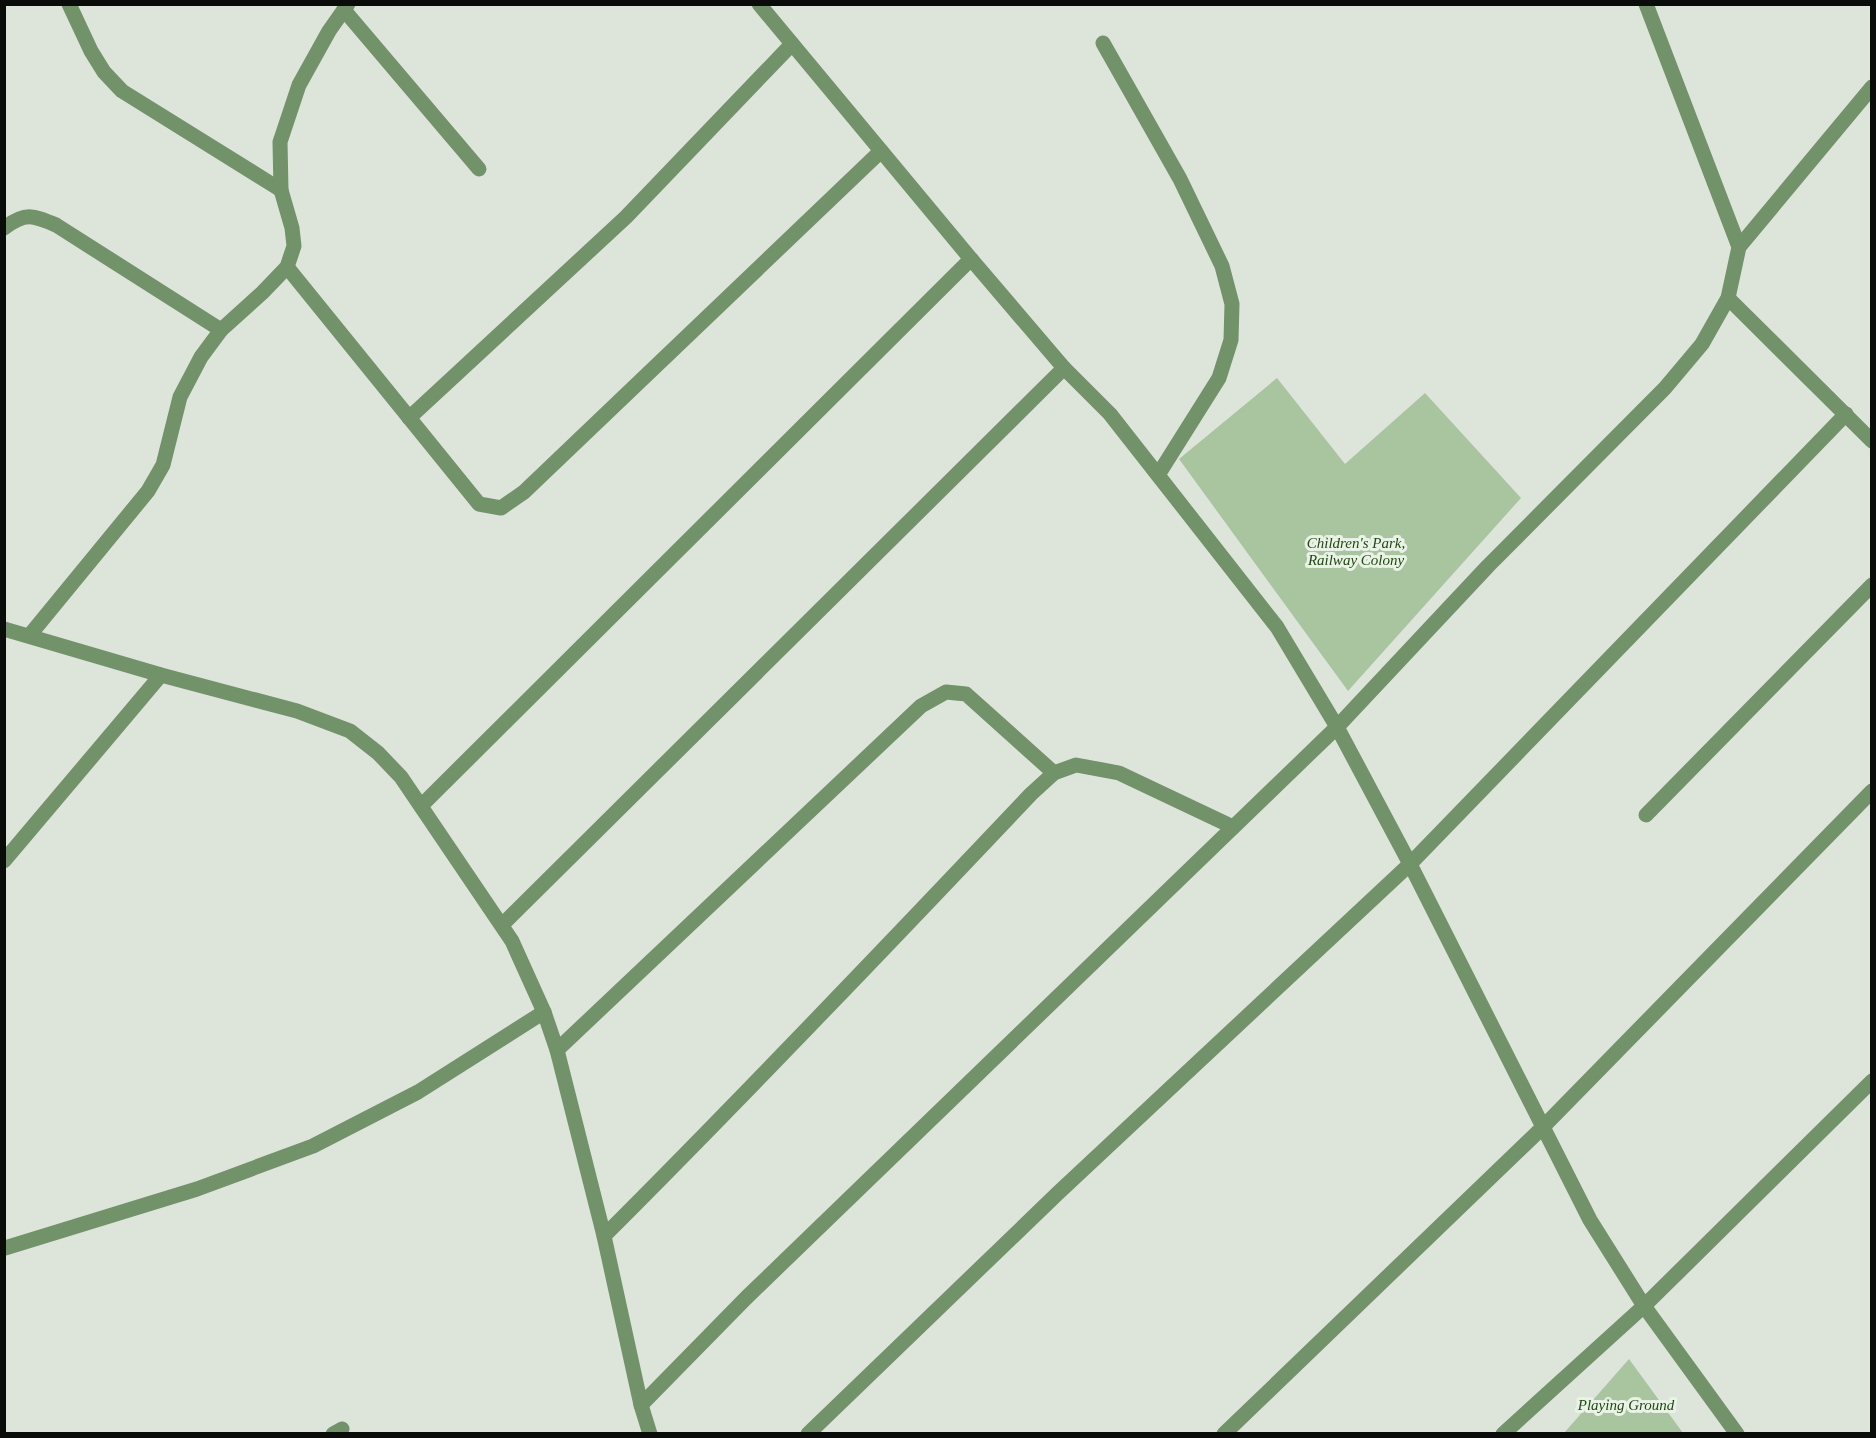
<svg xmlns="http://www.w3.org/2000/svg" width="1876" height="1438" viewBox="0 0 1876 1438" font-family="Georgia,serif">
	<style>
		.green { fill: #a8c59f }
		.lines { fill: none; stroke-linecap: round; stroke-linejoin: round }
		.minor { stroke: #729269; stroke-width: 15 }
		.labels { text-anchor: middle; stroke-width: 6; stroke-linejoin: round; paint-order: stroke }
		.park-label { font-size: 15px; font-style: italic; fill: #1e4a0d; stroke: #eaf2e8 }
	</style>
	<rect width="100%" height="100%" fill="#dde5db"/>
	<g class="green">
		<polygon points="1277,378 1345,464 1425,393 1521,498 1348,691 1179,459"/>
		<polygon points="1629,1359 1683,1433 1564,1433"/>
	</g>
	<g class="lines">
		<g class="minor">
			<polyline points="69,4 91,51 104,72 122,91 281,190"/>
			<polyline points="759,4 971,259 1064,368 1110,414 1277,627 1337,727 1410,864 1590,1220 1644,1306 1737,1434"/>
			<polyline points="1646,4 1739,247"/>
			<polyline points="344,10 479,169"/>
			<polyline points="1103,43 1180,179 1222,266 1232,304 1231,340 1219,378 1158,475"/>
			<path d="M4,228C25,212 33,215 56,225L221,330"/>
			<polyline points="287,267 479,504 501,508 524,492 881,151"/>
			<polyline points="1728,298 1872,441"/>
			<polyline points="409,418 626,217 792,44"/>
			<polyline points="4,629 161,675 297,711 350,731 378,753 401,777 512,941 544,1012 557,1050 604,1236 641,1405 650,1434"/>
			<polyline points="29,636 148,491 163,465 180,397 201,357 221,330 262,293 287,267 294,246 292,228 281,190 280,142 299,85 329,31 348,4"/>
			<polyline points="421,806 971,259"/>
			<polyline points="1646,815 1872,585"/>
			<polyline points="4,861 161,675"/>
			<polyline points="502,925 1064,368"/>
			<polyline points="557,1050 921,706 946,692 966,694 1054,773"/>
			<path d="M604,1236C749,1091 890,943 1031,794L1054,773L1076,765L1119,773L1233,827"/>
			<polyline points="5,1248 197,1189 313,1146 418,1092 544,1012"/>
			<polyline points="641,1405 746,1298 1337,727 1488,566 1665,388 1702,344 1728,298 1739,247 1872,87"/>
			<polyline points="333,1434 342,1429"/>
			<polyline points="808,1434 1058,1193 1410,864 1846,414"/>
			<polyline points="1224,1434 1543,1127 1872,791"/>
			<polyline points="1503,1434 1644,1306 1872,1081"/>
		</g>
	</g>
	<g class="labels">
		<g class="park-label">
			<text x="1356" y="548">Children's Park,<tspan x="1356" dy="17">Railway Colony</tspan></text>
			<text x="1626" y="1410">Playing Ground</text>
		</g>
	</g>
	<rect width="1876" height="1438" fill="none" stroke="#0a0c09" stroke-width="12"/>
</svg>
